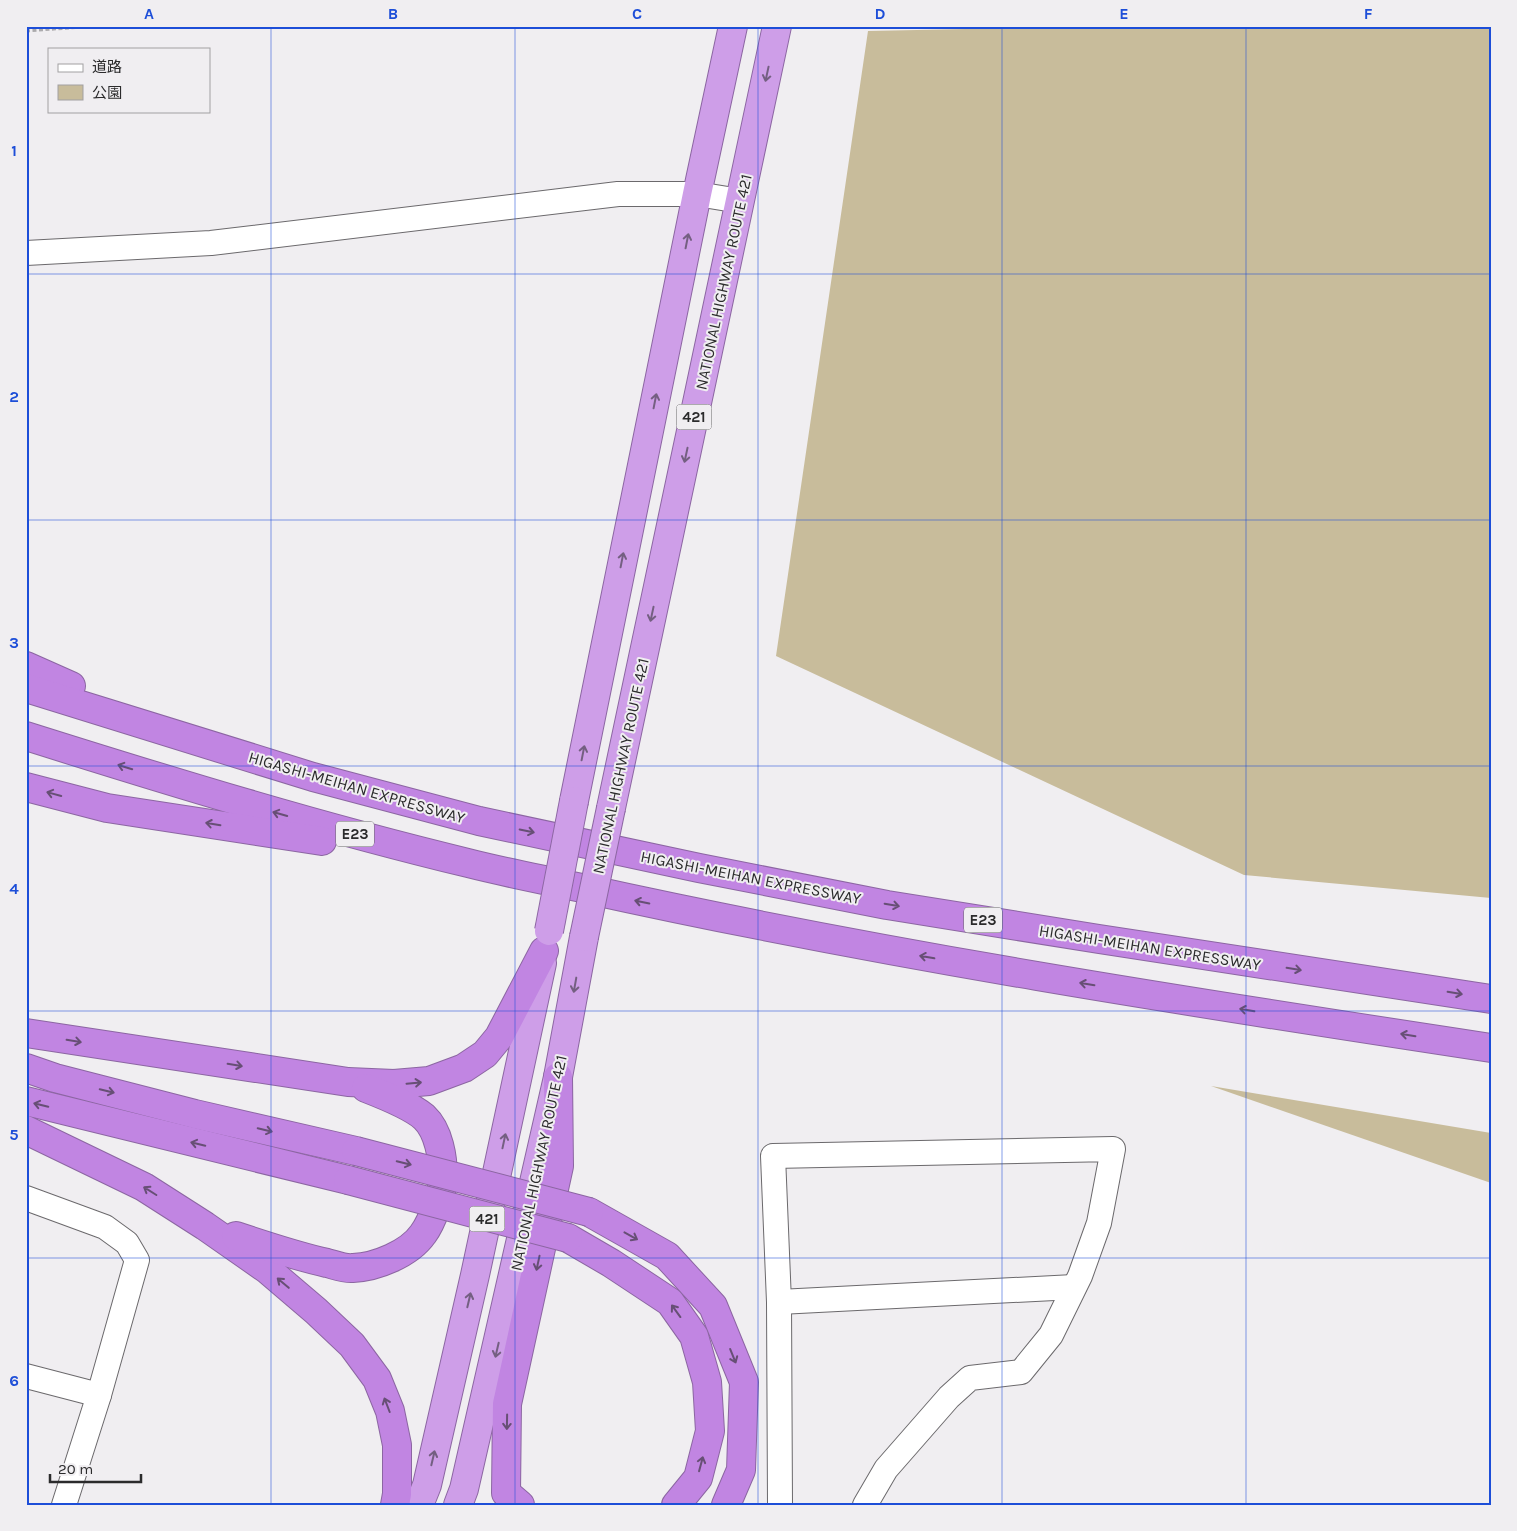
<svg xmlns="http://www.w3.org/2000/svg" width="1517" height="1531" viewBox="0 0 1517 1531" font-family="Karla,'Noto Sans JP',sans-serif">
	<style>
		.green { fill: #c8bc9b }
		.lines { fill: none; stroke-linecap: round; stroke-linejoin: round }
		.minor-casing { stroke: #6b696c; stroke-width: 26 }
		.trunk-casing { stroke: #8c66a2; stroke-width: 30 }
		.motorway-casing { stroke: #8c66a2; stroke-width: 30 }
		.path { stroke: #abaaac; stroke-width: 3; stroke-dasharray: 4 2.5; stroke-linecap: butt }
		.minor { stroke: #fff; stroke-width: 24 }
		.trunk { stroke: #ce9ee8; stroke-width: 28 }
		.motorway { stroke: #c185e2; stroke-width: 28 }
		.trunk-bridge-casing { stroke: #8c66a2; stroke-width: 30; stroke-linecap: butt }
		.motorway-bridge-casing { stroke: #8c66a2; stroke-width: 30; stroke-linecap: butt }
		.trunk-bridge { stroke: #ce9ee8; stroke-width: 28 }
		.motorway-bridge { stroke: #c185e2; stroke-width: 28 }
		.oneway { stroke: #745f81 }
		.oneway2 { stroke: #674f75 }
		.grid { fill: none; stroke: #1d4ed8; stroke-width: 1; stroke-opacity: 0.55 }
		.labels { text-anchor: middle; stroke-width: 4; stroke-linejoin: round; paint-order: stroke }
		.shield { fill: #f0eef1; stroke: #666667; stroke-width: 1 }
		.shield-label { font-size: 15px; font-weight: bold; fill: #2b2b2c }
		.street-label { font-size: 16px; fill: #2b2b2c; stroke: #f0eef1 }
		.neatline { fill: none; stroke: #1d4ed8; stroke-width: 2 }
		.grid-label { font-size: 16px; text-anchor: middle; font-weight: bold; fill: #1d4ed8 }
	</style>
	<rect width="100%" height="100%" fill="#f0eef1"/>
	<g class="green">
		<polygon points="1015,26 1491,26 1491,898 1244,875 776,656 868,31 1014,28"/>
		<polygon points="1211,1086 1491,1133 1491,1183"/>
	</g>
	<g class="lines">
		<defs>
			<g id="minor">
				<polyline points="26,253 211,243 618,194 697,194 740,201"/>
				<polyline points="26,1198 105,1227 127,1243 137,1260 99,1395 64,1505"/>
				<polyline points="779,1302 1074,1287"/>
				<polyline points="26,1376 99,1395"/>
				<polyline points="780,1505 779,1302 773,1156 1113,1149 1099,1223 1080,1276 1051,1335 1021,1372 970,1378 949,1397 886,1469 865,1505"/>
			</g>
			<g id="trunk">
				<polyline points="574,801 697,194 733,26"/>
				<polyline points="611,808 777,26"/>
				<polyline points="419,1505 427,1485 475,1275 542,963"/>
				<polyline points="458,1505 464,1489 558,1077 584,937"/>
			</g>
			<g id="motorway">
				<polyline points="26,666 71,686"/>
				<polyline points="26,688 313,777 479,821 699,868 887,905 1099,939 1491,999"/>
				<path d="M26,736C172,782 319,827 468,863C507,873 546,880 586,889C885,955 1188,1002 1491,1048"/>
				<polyline points="26,787 107,808 322,841"/>
				<polyline points="26,1033 348,1082 394,1084 429,1081 464,1068 485,1054 499,1037 544,951"/>
				<polyline points="26,1068 55,1078 195,1114 356,1151"/>
				<polyline points="26,1101 348,1180"/>
				<polyline points="26,1130 144,1187 205,1226 268,1270 316,1311 352,1345 377,1379 390,1411 397,1445 397,1494 395,1505"/>
				<polyline points="589,1212 667,1256 713,1306 744,1382 741,1470 726,1505"/>
				<path d="M236,1236C266,1246 296,1256 327,1263C335,1265 345,1269 353,1268C376,1267 409,1254 423,1234C432,1222 443,1192 443,1177C443,1158 439,1131 424,1117C410,1105 384,1095 366,1088"/>
				<polyline points="568,1238 611,1263 670,1302 694,1336 707,1382 710,1431 698,1478 676,1505"/>
				<polyline points="520,1505 506,1493 507,1404 559,1166 558,1077"/>
			</g>
		</defs>
		<use href="#minor" class="minor-casing"/>
		<use href="#trunk" class="trunk-casing"/>
		<use href="#motorway" class="motorway-casing"/>
		<polyline class="path" points="26,31 96,26"/>
		<use href="#minor" class="minor"/>
		<use href="#trunk" class="trunk"/>
		<use href="#motorway" class="motorway"/>
		<defs>
			<g id="trunk-bridge">
				<polyline points="549,931 574,801"/>
				<polyline points="584,937 611,808"/>
			</g>
			<g id="motorway-bridge">
				<polyline points="356,1151 589,1212"/>
				<polyline points="348,1180 568,1238"/>
			</g>
		</defs>
		<use href="#trunk-bridge" class="trunk-bridge-casing"/>
		<use href="#motorway-bridge" class="motorway-bridge-casing"/>
		<use href="#trunk-bridge" class="trunk-bridge"/>
		<use href="#motorway-bridge" class="motorway-bridge"/>
	</g>
	<defs><path id="oneway-shaft" d="M-6 0H5M1.5-3L5.5 0L1.5 3" fill="none" stroke-width="1.6" stroke-linecap="round" stroke-linejoin="round" transform="scale(1.25)"/></defs>
	<g class="oneway">
		<use href="#oneway-shaft" transform="translate(767 74) rotate(102)"/>
		<use href="#oneway-shaft" transform="translate(687 241) rotate(-79)"/>
		<use href="#oneway-shaft" transform="translate(655 401) rotate(-79)"/>
		<use href="#oneway-shaft" transform="translate(686 455) rotate(102)"/>
		<use href="#oneway-shaft" transform="translate(622 560) rotate(-79)"/>
		<use href="#oneway-shaft" transform="translate(652 614) rotate(102)"/>
		<use href="#oneway-shaft" transform="translate(583 753) rotate(-79)"/>
		<use href="#oneway-shaft" transform="translate(575 985) rotate(100)"/>
		<use href="#oneway-shaft" transform="translate(504 1141) rotate(-78)"/>
		<use href="#oneway-shaft" transform="translate(469 1300) rotate(-77)"/>
		<use href="#oneway-shaft" transform="translate(497 1350) rotate(103)"/>
		<use href="#oneway-shaft" transform="translate(433 1458) rotate(-77)"/>
	</g>
	<g class="oneway2">
		<use href="#oneway-shaft" transform="translate(125 767) rotate(-163)"/>
		<use href="#oneway-shaft" transform="translate(54 794) rotate(-165)"/>
		<use href="#oneway-shaft" transform="translate(280 814) rotate(-164)"/>
		<use href="#oneway-shaft" transform="translate(213 824) rotate(-171)"/>
		<use href="#oneway-shaft" transform="translate(527 831) rotate(12)"/>
		<use href="#oneway-shaft" transform="translate(642 902) rotate(-168)"/>
		<use href="#oneway-shaft" transform="translate(892 905) rotate(10)"/>
		<use href="#oneway-shaft" transform="translate(927 957) rotate(-170)"/>
		<use href="#oneway-shaft" transform="translate(1294 969) rotate(9)"/>
		<use href="#oneway-shaft" transform="translate(1087 984) rotate(-171)"/>
		<use href="#oneway-shaft" transform="translate(1455 993) rotate(9)"/>
		<use href="#oneway-shaft" transform="translate(1247 1010) rotate(-171)"/>
		<use href="#oneway-shaft" transform="translate(1408 1035) rotate(-171)"/>
		<use href="#oneway-shaft" transform="translate(74 1041) rotate(9)"/>
		<use href="#oneway-shaft" transform="translate(235 1065) rotate(9)"/>
		<use href="#oneway-shaft" transform="translate(414 1083) rotate(-5)"/>
		<use href="#oneway-shaft" transform="translate(107 1091) rotate(14)"/>
		<use href="#oneway-shaft" transform="translate(41 1105) rotate(-166)"/>
		<use href="#oneway-shaft" transform="translate(265 1130) rotate(13)"/>
		<use href="#oneway-shaft" transform="translate(198 1144) rotate(-166)"/>
		<use href="#oneway-shaft" transform="translate(404 1163) rotate(14)"/>
		<use href="#oneway-shaft" transform="translate(150 1191) rotate(-148)"/>
		<use href="#oneway-shaft" transform="translate(631 1236) rotate(29)"/>
		<use href="#oneway-shaft" transform="translate(538 1263) rotate(102)"/>
		<use href="#oneway-shaft" transform="translate(283 1283) rotate(-140)"/>
		<use href="#oneway-shaft" transform="translate(676 1311) rotate(-126)"/>
		<use href="#oneway-shaft" transform="translate(733 1356) rotate(68)"/>
		<use href="#oneway-shaft" transform="translate(387 1405) rotate(-111)"/>
		<use href="#oneway-shaft" transform="translate(507 1422) rotate(91)"/>
		<use href="#oneway-shaft" transform="translate(701 1464) rotate(-75)"/>
	</g>
	<path class="grid" d="M271,26V1505M515,26V1505M758,26V1505M1002,26V1505M1246,26V1505M26,274H1491M26,520H1491M26,766H1491M26,1011H1491M26,1258H1491"/>
	<g class="labels">
		<g class="shield">
			<rect x="676.5" y="404.5" width="35" height="25" rx="4"/>
			<rect x="336" y="821.5" width="38" height="25" rx="4"/>
			<rect x="964" y="907.5" width="38" height="25" rx="4"/>
			<rect x="469.5" y="1206.5" width="35" height="25" rx="4"/>
		</g>
		<g class="shield-label">
			<text x="694" y="422">421</text>
			<text x="355" y="839">E23</text>
			<text x="983" y="925">E23</text>
			<text x="487" y="1224">421</text>
		</g>
		<g class="street-label">
			<text transform="translate(723 282) rotate(-78)" y="6">NATIONAL HIGHWAY ROUTE 421</text>
			<text transform="translate(620 766) rotate(-78)" y="6">NATIONAL HIGHWAY ROUTE 421</text>
			<text transform="translate(357 787) rotate(16)" y="6">HIGASHI-MEIHAN EXPRESSWAY</text>
			<text transform="translate(751 877) rotate(11)" y="6">HIGASHI-MEIHAN EXPRESSWAY</text>
			<text transform="translate(1150 947) rotate(9)" y="6">HIGASHI-MEIHAN EXPRESSWAY</text>
			<text transform="translate(538 1163) rotate(-78)" y="6">NATIONAL HIGHWAY ROUTE 421</text>
		</g>
	</g>
	<rect width="1517" height="1531" fill="none" stroke="#f0eef1" stroke-width="55"/>
	<rect x="48" y="48" width="162" height="65" fill="#f0eef1" stroke="#a1a0a2"/>
	<rect x="58" y="64" width="25" height="8" fill="#ffffff" stroke="#a1a0a2"/>
	<text x="92" y="72" font-size="15" fill="#2b2b2c">道路</text>
	<rect x="58" y="85" width="25" height="15" fill="#c8bc9b" stroke="#a1a0a2"/>
	<text x="92" y="98" font-size="15" fill="#2b2b2c">公園</text>
	<path d="M50 1474v8h91v-8" fill="none" stroke="#2b2b2c" stroke-width="2.5"/>
	<text x="58" y="1474" font-size="15" fill="#2b2b2c" stroke="#f0eef1" stroke-width="4" paint-order="stroke">20 m</text>
	<rect x="28" y="28" width="1462" height="1476" class="neatline"/>
	<g class="grid-label">
		<text x="149" y="19">A</text>
		<text x="393" y="19">B</text>
		<text x="637" y="19">C</text>
		<text x="880" y="19">D</text>
		<text x="1124" y="19">E</text>
		<text x="1368" y="19">F</text>
		<text x="14" y="156">1</text>
		<text x="14" y="402">2</text>
		<text x="14" y="648">3</text>
		<text x="14" y="894">4</text>
		<text x="14" y="1140">5</text>
		<text x="14" y="1386">6</text>
	</g>
</svg>
